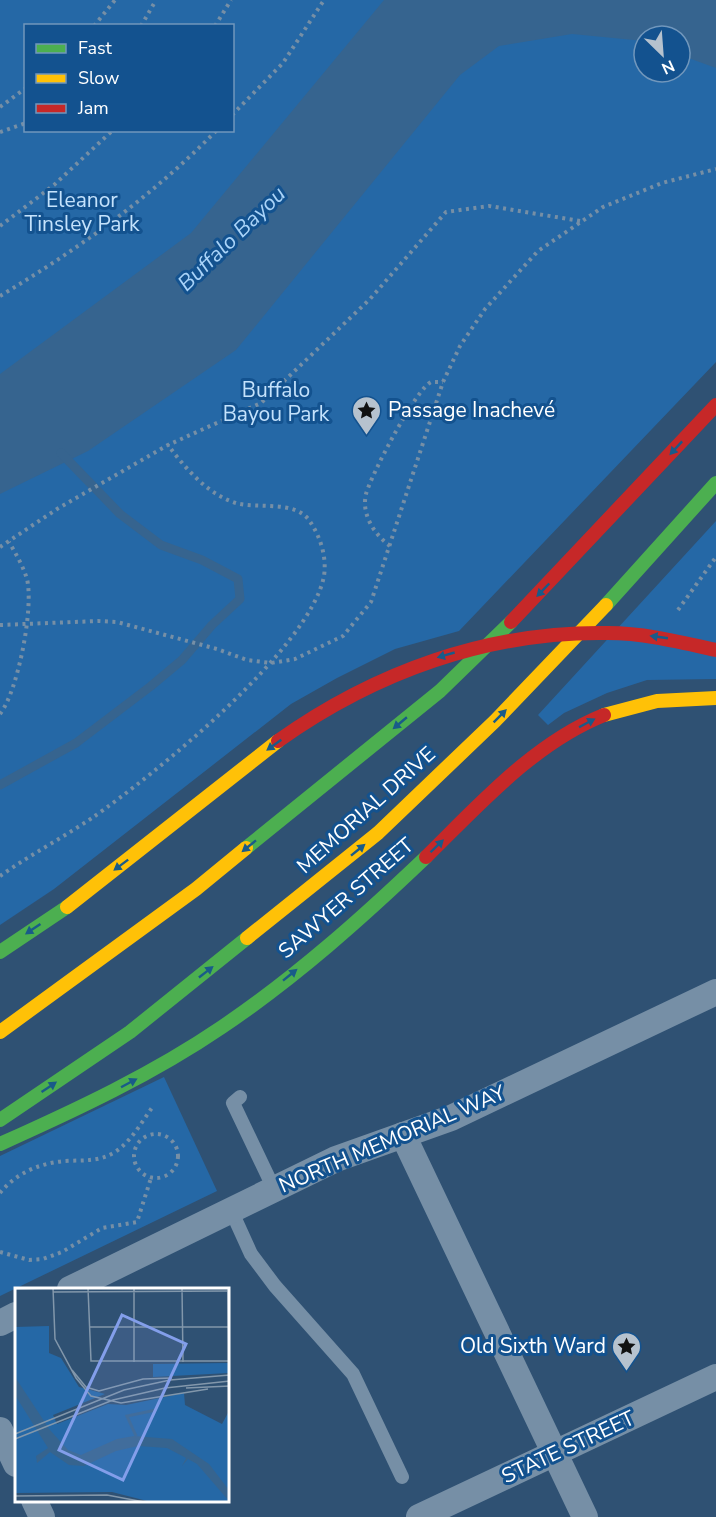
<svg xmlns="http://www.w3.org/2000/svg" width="716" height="1517" viewBox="0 0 716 1517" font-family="'Nunito Sans',sans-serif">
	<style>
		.green { fill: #2568a6; fill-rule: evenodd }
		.water { fill: #36648f }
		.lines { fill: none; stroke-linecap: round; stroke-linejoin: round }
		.stream { stroke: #36648f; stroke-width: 9 }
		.path { stroke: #768fa6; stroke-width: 4; stroke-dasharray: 3 4.5; stroke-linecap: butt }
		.lane { stroke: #768fa6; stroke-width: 14 }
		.street { stroke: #768fa6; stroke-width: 26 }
		.fast { stroke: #4caf50; stroke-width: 14 }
		.slow { stroke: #ffc107; stroke-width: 14 }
		.jam { stroke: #c62828; stroke-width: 14 }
		.slow-bridge { stroke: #ffc107; stroke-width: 14 }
		.jam-bridge { stroke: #c62828; stroke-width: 14 }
		.oneway { fill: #195b89 }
		.labels { text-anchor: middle; stroke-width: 6; stroke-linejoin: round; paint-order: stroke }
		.park-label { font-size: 21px; fill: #c4e2fc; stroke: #13528f }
		.poi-label { font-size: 21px; fill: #fff; stroke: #13528f; text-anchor: start }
		.street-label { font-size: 21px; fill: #fff; stroke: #13528f }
		.water-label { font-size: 22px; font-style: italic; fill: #a9d3f8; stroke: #13528f }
		.inset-river { fill: none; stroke: #36648f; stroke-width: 3 }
		.inset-road { fill: none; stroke: #8297ab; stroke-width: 1.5 }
		.view { fill: #839eea; fill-opacity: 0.15; stroke: #839eea; stroke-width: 3 }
		.inset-edge { fill: none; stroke: #fff; stroke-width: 3 }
	</style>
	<rect width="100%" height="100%" fill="#2f5173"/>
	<g class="green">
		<path d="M0,0H716V362L459,631L395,649L337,678L291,704L54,889L0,925ZM26,26H232V130H26ZM644,36H680V72H644Z"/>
		<polygon points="716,521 716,679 647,680 607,693 564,713 548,725 538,715"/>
		<polygon points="164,1077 217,1191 0,1296 0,1156"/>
	</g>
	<polygon class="water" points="384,0 716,0 716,68 680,55 680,36 644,36 644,41 572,34 499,46 460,75 236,350 88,451 0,494 0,374 191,233"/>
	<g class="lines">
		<polyline class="stream" points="0,785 76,743 151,686 182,660 212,625 240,599 238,579 202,560 161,545 120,514 61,453"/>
		<g class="path">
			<polyline points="94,26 115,0"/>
			<polyline points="141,26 156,0"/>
			<polyline points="215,26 231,0"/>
			<polyline points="0,107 26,88"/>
			<polyline points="232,115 283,63 324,0"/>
			<polyline points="0,132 26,123"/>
			<polyline points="0,226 54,185 113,130"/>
			<path d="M0,296C80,248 151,197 217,130"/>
			<path d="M390,546C375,535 361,515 366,494C371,475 416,389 431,382H443"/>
			<polyline points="0,547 57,509 168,445 261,403 370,299 446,212 489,206 580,221"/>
			<polyline points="678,610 716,557"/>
			<polyline points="0,625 98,621 117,622 217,649 247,660 271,663 295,659 343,636 371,602 443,382 460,346 485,309 538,251 603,207 662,183 716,169"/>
			<path d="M0,714C18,691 34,608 27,579C23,566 16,554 9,542"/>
			<path d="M0,876C30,855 62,838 92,818C154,775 310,649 324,576C327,556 320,536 309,520C294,500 257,509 236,503C207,494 185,468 168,445"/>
			<circle cx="156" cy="1156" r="22"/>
			<path d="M0,1193C16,1173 40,1163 65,1161C83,1160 99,1162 115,1152C132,1141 142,1121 154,1105"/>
			<polyline points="0,1252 29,1260 43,1259 62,1252 102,1228 137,1222 151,1178"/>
		</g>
		<g class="lane">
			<polyline points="240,1097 233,1103 274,1189"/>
			<polyline points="231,1210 251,1254 275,1286 353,1374 402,1477"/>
		</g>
		<g class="street">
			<polyline points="403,1135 585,1517"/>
			<polyline points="70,1289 336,1159 451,1118 716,992"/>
			<polyline points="0,1323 16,1315"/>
			<polyline points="0,1430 16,1464"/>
			<polyline points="34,1500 42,1517"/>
			<polyline points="419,1517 716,1377"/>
		</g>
		<g class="fast">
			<polyline points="606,605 716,483"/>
			<polyline points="246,848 440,691 511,622"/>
			<polyline points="0,952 67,907"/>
			<polyline points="0,1120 130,1032 247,938"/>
			<path d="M0,1144C76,1110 153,1074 222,1027C296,977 362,918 426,857"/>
		</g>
		<g class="slow">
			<polyline points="604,715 657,701 716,698"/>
			<polyline points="247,938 378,833 495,721 606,605"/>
			<polyline points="0,1032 196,889 246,848"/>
		</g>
		<g class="jam">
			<polyline points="511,622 716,405"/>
			<path d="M426,857C479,805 534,743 604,715"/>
		</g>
		<polyline class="slow-bridge" points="67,907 278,741"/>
		<path class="jam-bridge" d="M278,741C375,672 488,631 608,633C644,633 680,642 716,650"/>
	</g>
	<defs><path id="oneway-solid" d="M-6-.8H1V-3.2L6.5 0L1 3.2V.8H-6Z" transform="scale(1.5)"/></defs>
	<g class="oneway">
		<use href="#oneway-solid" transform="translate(676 448) rotate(133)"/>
		<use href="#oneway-solid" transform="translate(543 590) rotate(134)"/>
		<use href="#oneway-solid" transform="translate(659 637) rotate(-172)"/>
		<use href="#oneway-solid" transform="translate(446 655) rotate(164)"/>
		<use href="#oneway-solid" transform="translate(500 716) rotate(-45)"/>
		<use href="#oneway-solid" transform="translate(400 723) rotate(140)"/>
		<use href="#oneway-solid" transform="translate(587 723) rotate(-28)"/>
		<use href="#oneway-solid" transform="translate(274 745) rotate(144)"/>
		<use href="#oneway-solid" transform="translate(249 846) rotate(141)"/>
		<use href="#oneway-solid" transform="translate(437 846) rotate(-44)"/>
		<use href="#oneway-solid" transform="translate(358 850) rotate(-39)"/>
		<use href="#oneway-solid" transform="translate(121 865) rotate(143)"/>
		<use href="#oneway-solid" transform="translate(33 929) rotate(146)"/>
		<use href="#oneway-solid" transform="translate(206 972) rotate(-38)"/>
		<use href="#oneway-solid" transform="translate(290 975) rotate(-39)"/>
		<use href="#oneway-solid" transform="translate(129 1083) rotate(-28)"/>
		<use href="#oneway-solid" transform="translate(49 1087) rotate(-34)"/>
	</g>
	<defs>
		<symbol id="sight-pin" viewBox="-11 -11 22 30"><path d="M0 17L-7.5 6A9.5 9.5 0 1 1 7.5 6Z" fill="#b6c2ce" stroke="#13528f"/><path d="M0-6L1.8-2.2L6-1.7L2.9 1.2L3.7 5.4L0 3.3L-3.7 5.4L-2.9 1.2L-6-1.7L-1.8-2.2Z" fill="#111"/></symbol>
	</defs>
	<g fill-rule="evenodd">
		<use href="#sight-pin" x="350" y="394" width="33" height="45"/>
		<use href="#sight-pin" x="610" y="1330" width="33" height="45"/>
	</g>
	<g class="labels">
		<g class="park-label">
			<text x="82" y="207">Eleanor<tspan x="82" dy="24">Tinsley Park</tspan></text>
			<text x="276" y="397">Buffalo<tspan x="276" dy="24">Bayou Park</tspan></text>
		</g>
		<g class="poi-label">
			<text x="388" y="417">Passage Inachevé</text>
			<text x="606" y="1353" text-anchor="end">Old Sixth Ward</text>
		</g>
		<g class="street-label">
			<text transform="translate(366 810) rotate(-42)" y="7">MEMORIAL DRIVE</text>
			<text transform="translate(346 898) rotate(-41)" y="7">SAWYER STREET</text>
			<text transform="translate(392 1139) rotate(-23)" y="7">NORTH MEMORIAL WAY</text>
			<text transform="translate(568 1447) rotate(-25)" y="7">STATE STREET</text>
		</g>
		<g class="water-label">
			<text transform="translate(231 238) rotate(-44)" y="8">Buffalo Bayou</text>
		</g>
	</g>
	<g transform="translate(15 1288)">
		<rect width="214" height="214" fill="#2f5173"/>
		<path d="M34,38V65L46,70L64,99L90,106L38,127L42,136L93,116L111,117L169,105L170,117L207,136L214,123V214H136L97,204L0,205V39ZM214,75V85L138,89V76Z" fill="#2568a6"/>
		<path d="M0,89L35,142L53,162L66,167L102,151L119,148L157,151L194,176L214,202V213L182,176L173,171L167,178L171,170L152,160L123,158L101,163L69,178L54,177L35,164L22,175L21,168L33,160L0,107Z" fill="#36648f"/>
		<path class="inset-river" d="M121,148L112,128L141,122"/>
		<path class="inset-road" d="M38,0L40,51L61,90L76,108L106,115L193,101M73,0L76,73H215M119,0V74M167,0L168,74M0,1L37,0M213,3L214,73M38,4L215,3M74,39H215M57,82L71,99L84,103L128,91L157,90M171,100L215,98M0,146L109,102L155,92L215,87M0,151L98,112L150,100L215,93M0,208L92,207L129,214M7,214H105"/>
		<path class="view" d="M107,27L171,56L108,192L44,162Z"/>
		<rect width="214" height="214" class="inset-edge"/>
	</g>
	<rect x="24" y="24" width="210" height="108" fill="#13528f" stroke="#7197bc" stroke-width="1.5"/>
	<rect x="36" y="44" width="30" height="9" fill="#4caf50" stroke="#7197bc" stroke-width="1.5"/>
	<text x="78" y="54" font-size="18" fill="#ffffff">Fast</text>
	<rect x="36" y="74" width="30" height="9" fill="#ffc107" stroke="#7197bc" stroke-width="1.5"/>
	<text x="78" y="84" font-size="18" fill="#ffffff">Slow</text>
	<rect x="36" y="104" width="30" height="9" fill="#c62828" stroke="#7197bc" stroke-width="1.5"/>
	<text x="78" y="114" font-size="18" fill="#ffffff">Jam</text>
	<g transform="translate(662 54) rotate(155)"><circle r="28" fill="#13528f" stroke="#7197bc" stroke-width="1.5"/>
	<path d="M0-4.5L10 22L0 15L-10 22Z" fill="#b6c2ce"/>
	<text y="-9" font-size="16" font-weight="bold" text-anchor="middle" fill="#ffffff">N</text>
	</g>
</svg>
